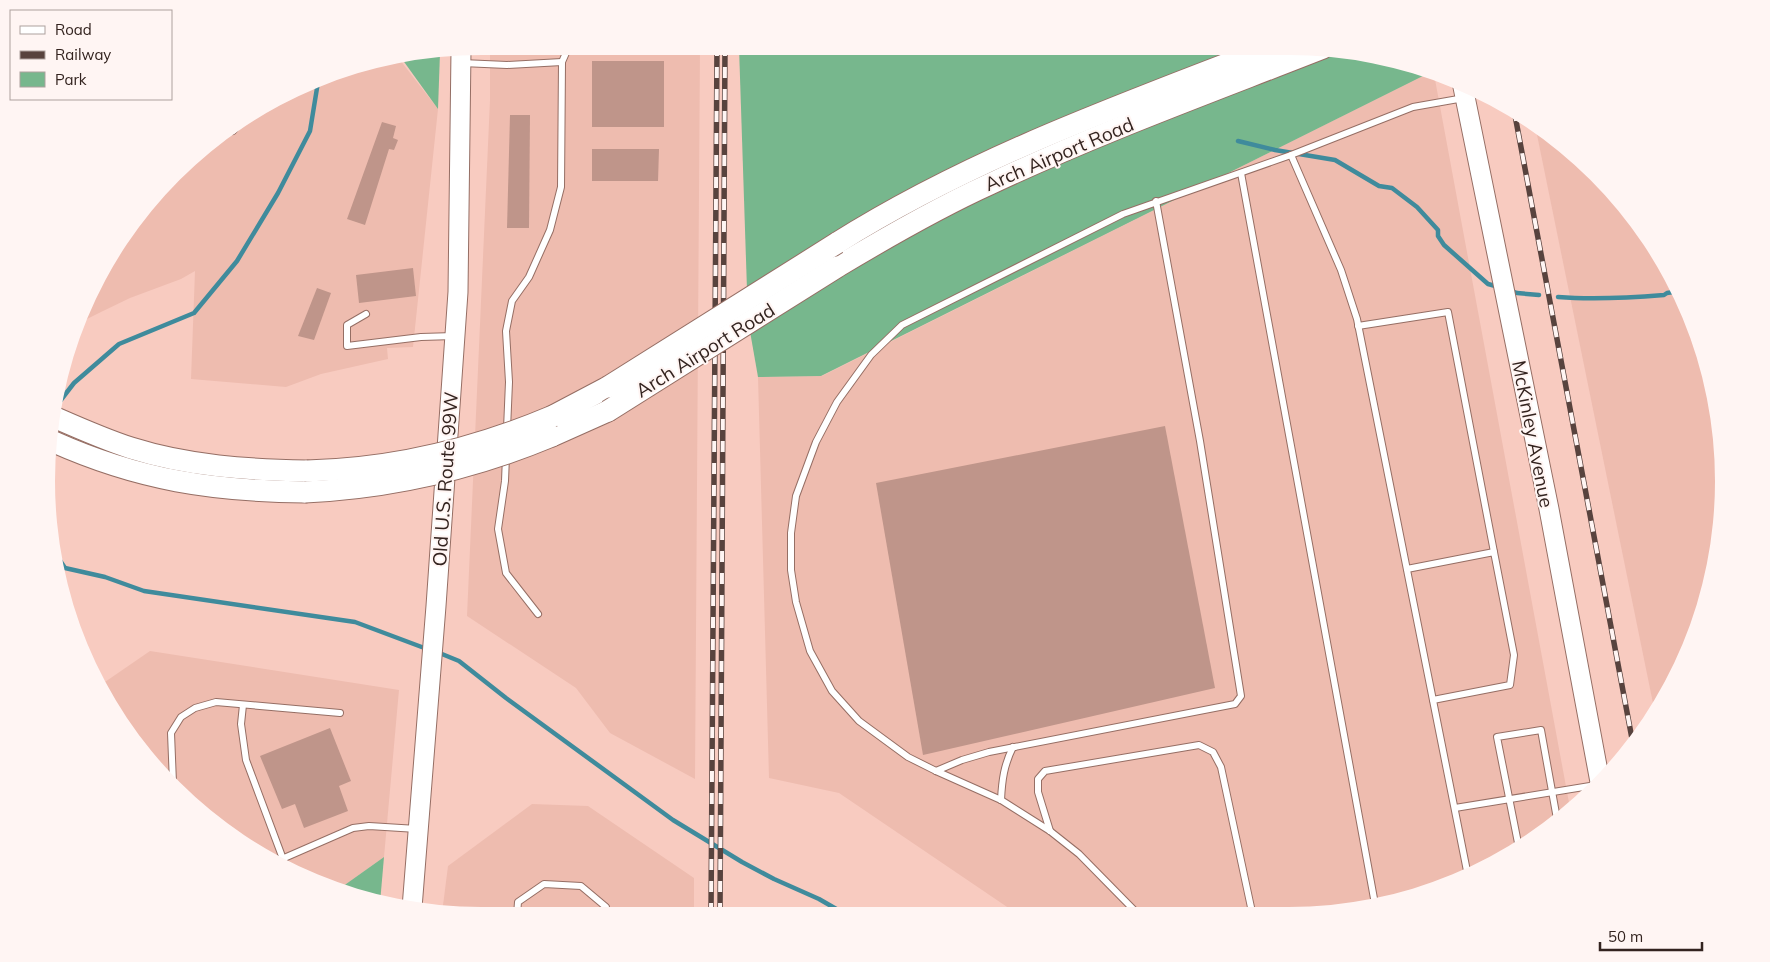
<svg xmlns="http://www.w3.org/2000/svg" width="1770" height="962" viewBox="0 0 1770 962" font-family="Mulish,sans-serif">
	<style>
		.built { fill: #eebcaf }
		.green { fill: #77b78d }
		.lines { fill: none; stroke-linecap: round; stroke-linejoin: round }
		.stream { stroke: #3f8b9c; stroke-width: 4.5 }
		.building { fill: #bf958a }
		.lane-casing { stroke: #956e64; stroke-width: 8 }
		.secondary-casing { stroke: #956e64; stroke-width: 21 }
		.primary-casing { stroke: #956e64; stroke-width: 23 }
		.lane { stroke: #fff; stroke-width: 6 }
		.secondary { stroke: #fff; stroke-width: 19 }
		.primary { stroke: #fff; stroke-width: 21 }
		.rail-casing { stroke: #58433e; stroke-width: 5.5 }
		.rail { stroke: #fff5f3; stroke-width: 4; stroke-dasharray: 11; stroke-linecap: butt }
		.primary-bridge-casing { stroke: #956e64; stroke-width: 23; stroke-linecap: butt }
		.primary-bridge { stroke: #fff; stroke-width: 21 }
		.labels { text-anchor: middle; stroke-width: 4; stroke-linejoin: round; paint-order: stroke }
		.street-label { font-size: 19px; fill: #33231f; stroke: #fff5f3 }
	</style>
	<rect width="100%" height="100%" fill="#f8cbc0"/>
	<g class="built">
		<polygon points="490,46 700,46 695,779 610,733 576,688 467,616 490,100"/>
		<polygon points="400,60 438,109 413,347 387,348 388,359 321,374 286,387 191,379 195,271 181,279 130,298 101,312 87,319 79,329 119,240 216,136 341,69"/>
		<polygon points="1429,73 1434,74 1570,808 1531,842 1455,883 1345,912 1016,913 839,793 769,778 758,377 822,376"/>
		<polygon points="1535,125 1575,154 1634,216 1679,288 1709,368 1723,452 1720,537 1701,620 1666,698 1655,713"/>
		<polygon points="150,651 399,690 384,857 339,889 264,858 154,768 102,684"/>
		<polygon points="532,804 588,806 694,878 694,914 453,915 442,913 448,866"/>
	</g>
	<g class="green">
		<polygon points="739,47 1317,47 1402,61 1429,73 821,376 758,377 748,320"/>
		<polygon points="440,53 438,109 402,59"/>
		<polygon points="384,857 380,903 368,901 339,889"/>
	</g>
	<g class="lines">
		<g class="stream">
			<polyline points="1238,141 1275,150 1335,160 1379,186 1392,188 1417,207 1438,230 1438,236 1444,245 1488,284 1499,287"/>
			<polyline points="1509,290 1517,293 1539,295"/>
			<path d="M1558,297C1594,300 1628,298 1664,295L1667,293L1680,291"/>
			<polyline points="57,405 74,383 119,344 194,313 237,261 278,193 310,131 318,82"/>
			<polyline points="59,559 65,568 105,577 144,591 355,622 427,649"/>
			<polyline points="437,652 459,661 506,698 673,820 742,862 774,879 819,899 845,914"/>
		</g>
	</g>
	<g class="building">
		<rect x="592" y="61" width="72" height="66"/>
		<polygon points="510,115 530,115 529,228 507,228"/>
		<polygon points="382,122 396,126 393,138 398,140 394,150 389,149 365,225 347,219"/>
		<polygon points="592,149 659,149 658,181 592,181"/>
		<polygon points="413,268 416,296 359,303 356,275"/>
		<polygon points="317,288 331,293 314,340 298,336"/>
		<polygon points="1165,426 1215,688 923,755 876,483"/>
		<polygon points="330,728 351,781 339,786 348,811 304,828 295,804 282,809 260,756"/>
	</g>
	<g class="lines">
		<defs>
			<g id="lane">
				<polyline points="462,63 507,65 562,62"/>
				<polyline points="231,128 233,131 239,124"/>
				<polyline points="1291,155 1341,270 1357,319 1468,876"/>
				<polyline points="1241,173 1375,904"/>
				<polyline points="366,314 347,325 347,346 421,337 454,336"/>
				<polyline points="1358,326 1448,312 1494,552"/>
				<polyline points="507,429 509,382 506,331 512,301 529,277 550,230 561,187 562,62 569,46"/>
				<polyline points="506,456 505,481 498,529 506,573 538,614"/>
				<polyline points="1407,569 1494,552 1514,655 1510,685 1433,700"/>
				<polyline points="243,705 241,724 246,760 283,859"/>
				<polyline points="936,771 962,760 989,752 1235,704 1241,696 1200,441 1156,201"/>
				<polyline points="173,783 171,733 181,717 195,708 216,702 340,713"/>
				<path d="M1001,800C1002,780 1004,765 1013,747"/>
				<polyline points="1455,808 1596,785"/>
				<polyline points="1050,831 1038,792 1038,779 1045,771 1199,745 1213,752 1221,767 1252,912"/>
				<polyline points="1519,848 1497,737 1541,730 1557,819"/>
				<polyline points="275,862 353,828 369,826 417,829"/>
				<polyline points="1137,913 1079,854 1050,831 1001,800 936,771 908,757 859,721 832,691 810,651 796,602 791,570 791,533 796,496 816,442 837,402 871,355 902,325 1123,214 1291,155 1413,107 1464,98"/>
				<polyline points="517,915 518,902 544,884 581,886 606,907 606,914"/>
			</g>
			<g id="secondary">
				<polyline points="1463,87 1549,509 1600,782"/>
				<polyline points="412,908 436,606 458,292 461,50"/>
			</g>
			<g id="primary">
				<path d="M837,243C972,158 1123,104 1271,47"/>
				<path d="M837,267C887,237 937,208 990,184C1098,133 1211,92 1323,48"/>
				<polyline points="553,416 608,387"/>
				<path d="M56,418C81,429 106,440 131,448C188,466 248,470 307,471"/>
				<polyline points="552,436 608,411"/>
				<path d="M54,442C139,480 213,491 305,492"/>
			</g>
		</defs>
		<use href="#lane" class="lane-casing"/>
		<use href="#secondary" class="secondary-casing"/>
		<use href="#primary" class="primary-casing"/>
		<use href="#lane" class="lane"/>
		<use href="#secondary" class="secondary"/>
		<use href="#primary" class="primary"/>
		<defs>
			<g id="rail">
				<polyline points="1514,110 1633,744"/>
				<polyline points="711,914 717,47"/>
				<polyline points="720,914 725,47"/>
			</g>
		</defs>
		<use href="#rail" class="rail-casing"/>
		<use href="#rail" class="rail"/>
		<defs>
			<g id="primary-bridge">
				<polyline points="608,387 837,243"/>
				<polyline points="608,411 837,267"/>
				<path d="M307,471C392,469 475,449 553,416"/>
				<path d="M305,492C391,488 473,469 552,436"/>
			</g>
		</defs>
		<use href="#primary-bridge" class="primary-bridge-casing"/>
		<use href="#primary-bridge" class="primary-bridge"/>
	</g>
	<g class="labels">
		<g class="street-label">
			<text transform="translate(1059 154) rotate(-23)" y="7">Arch Airport Road</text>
			<text transform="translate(705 350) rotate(-32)" y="7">Arch Airport Road</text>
			<text transform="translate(1533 434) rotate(79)" y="7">McKinley Avenue</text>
			<text transform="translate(445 479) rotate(-86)" y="7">Old U.S. Route 99W</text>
		</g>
	</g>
	<path d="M0 0H1770V962H0ZM481 55H1289A426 426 0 0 1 1715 481V481A426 426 0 0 1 1289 907H481A426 426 0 0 1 55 481V481A426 426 0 0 1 481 55Z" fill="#fff5f3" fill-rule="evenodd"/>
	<rect x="10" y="10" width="162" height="90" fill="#fff5f3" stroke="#ada19e"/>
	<rect x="20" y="26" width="25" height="8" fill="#ffffff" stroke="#ada19e"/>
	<text x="55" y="35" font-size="15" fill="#33231f">Road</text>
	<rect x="20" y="51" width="25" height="8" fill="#58433e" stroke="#ada19e"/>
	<text x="55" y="60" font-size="15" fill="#33231f">Railway</text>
	<rect x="20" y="72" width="25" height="15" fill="#77b78d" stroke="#ada19e"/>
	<text x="55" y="85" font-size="15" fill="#33231f">Park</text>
	<path d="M1600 942v8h102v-8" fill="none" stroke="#33231f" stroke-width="2.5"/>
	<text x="1608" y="942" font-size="15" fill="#33231f" stroke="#fff5f3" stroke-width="4" paint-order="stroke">50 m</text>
</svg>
